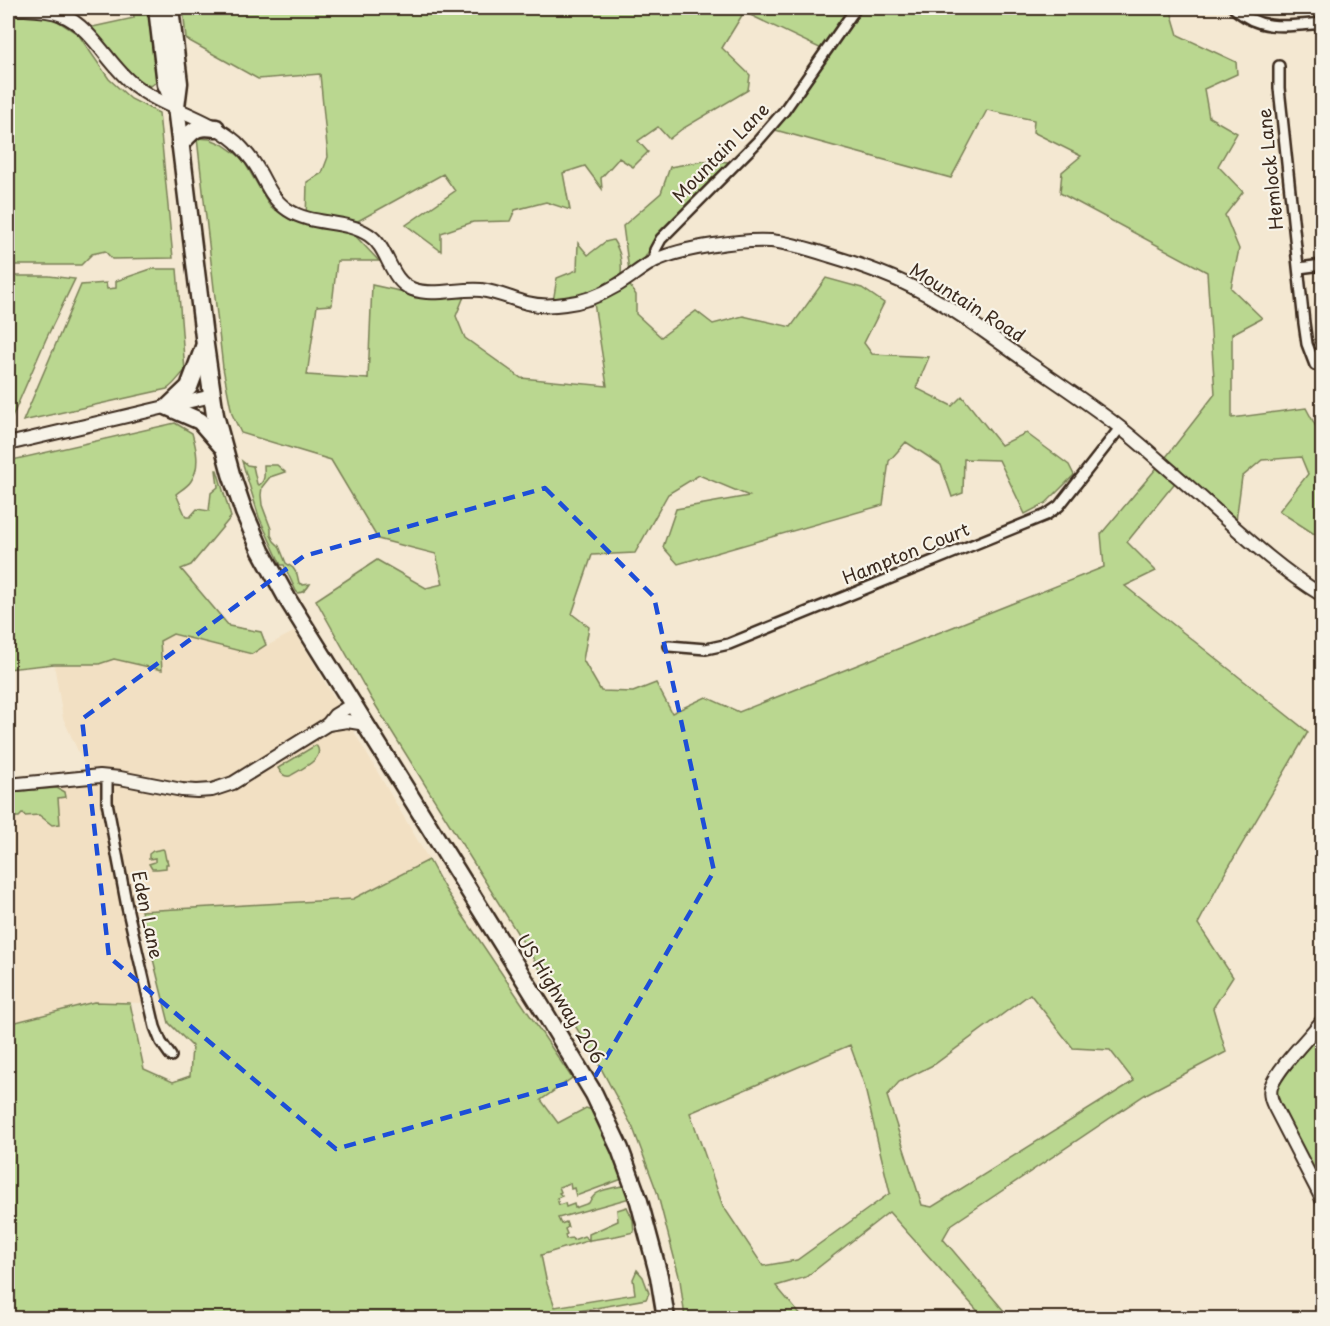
<svg xmlns="http://www.w3.org/2000/svg" width="1330" height="1326" viewBox="0 0 1330 1326" font-family="'Playpen Sans',sans-serif">
	<style>
		.built { fill: #f2e0c3 }
		.green { fill: #bad790; stroke: #7a8057; stroke-width: 1.5; fill-rule: evenodd }
		.lines { fill: none; stroke-linecap: round; stroke-linejoin: round }
		.street-casing { stroke: #3b2a1e; stroke-width: 14 }
		.secondary-casing { stroke: #3b2a1e; stroke-width: 16 }
		.highway-casing { stroke: #3b2a1e; stroke-width: 21 }
		.street { stroke: #f7f3e8; stroke-width: 9 }
		.secondary { stroke: #f7f3e8; stroke-width: 12 }
		.highway { stroke: #f7f3e8; stroke-width: 16 }
		.marked { fill: none; stroke: #1d4ed8; stroke-width: 4.5; stroke-dasharray: 12 8; stroke-linejoin: round }
		.labels { text-anchor: middle; stroke-width: 4.5; stroke-linejoin: round; paint-order: stroke }
		.street-label { font-size: 18px; fill: #3b2a1e; stroke: #f7f3e8 }
	</style>
	<rect width="100%" height="100%" fill="#f4e8d2"/>
	<filter id="ink" filterUnits="userSpaceOnUse"><feTurbulence type="fractalNoise" baseFrequency=".0167" numOctaves="2"/><feDisplacementMap in="SourceGraphic" scale="12" xChannelSelector="R" yChannelSelector="G"/><feConvolveMatrix kernelMatrix="1 2 1 2 8 2 1 2 1" color-interpolation-filters="sRGB"/></filter>
	<g filter="url(#ink)">
		<polygon class="built" points="295,631 429,860 353,899 122,912 146,1003 94,1002 8,1024 8,789 91,780 63,718 54,664 99,664 114,659 162,670 160,641 173,634 252,654"/>
		<g class="green">
			<path d="M133,8H151L157,81L151,86C131,82 102,44 88,28L134,18Z"/>
			<path d="M183,8H1170L1178,35L1236,62L1237,74L1204,89L1209,117L1237,133L1218,166L1243,192L1225,215L1239,249L1231,288L1262,318L1232,334V418L1306,408L1322,438V539L1279,511L1308,474L1301,457L1262,460L1242,477L1235,528L1178,479L1127,542L1156,571L1125,586L1308,732L1225,873L1198,924L1233,977L1213,1008L1226,1052L1146,1094L951,1225L943,1239L1010,1318H984L889,1212L806,1277L776,1286L803,1318H685L680,1280L657,1192L633,1128L597,1061L371,698L316,600L377,560L426,588L443,584L436,554L378,539L331,460L241,433L232,414L223,368L197,138L210,139L222,144L242,158L271,208L306,222L307,182L322,173L328,157L320,74L258,79L186,39ZM744,12L824,50L768,128L951,178L987,110L1034,120L1033,132L1081,156L1062,172L1060,193L1207,272L1215,394L1166,457L1101,534L1104,567L739,712L706,697L672,713L656,683L633,692L601,691L583,660L589,627L572,614L592,555L635,553L668,494L699,475L749,496L676,509L663,547L678,564L883,505L889,461L906,442L941,465L952,497L963,493L964,459L999,460L1025,514L1046,503L1074,475L1069,465L1026,433L1001,445L962,396L952,406L916,388L929,357L872,354L864,343L884,303L862,288L826,278L791,327L743,316L713,324L696,311L661,337L636,314V295L629,284L594,303L607,386L521,378L465,338L456,316L465,294L427,297L372,285L368,379L307,375L317,306L332,305L337,261H379L347,227L443,174L455,191L406,225L441,251V233L473,222L510,221L515,210L546,202L570,210L563,173L585,166L602,189L601,178L619,158L633,167L648,152L638,141L658,127L669,139L682,129L748,90L750,75L722,48ZM1030,994L1073,1048L1110,1050L1134,1081L932,1207L922,1205L887,1096L899,1082L935,1064ZM850,1045L864,1084L890,1193L797,1260L763,1266L723,1206L690,1113Z"/>
			<polygon points="8,12 22,15 53,18 78,34 109,79 131,99 159,113 173,258 112,259 105,251 92,254 81,265 8,265"/>
			<polygon points="704,161 731,162 658,234 642,263 629,271 623,226 661,193 670,167"/>
			<path d="M613,240C621,252 622,262 621,275C598,290 580,295 553,302L557,278L577,270L578,243L588,255L605,242Z"/>
			<path d="M151,269H177L185,371C178,377 175,384 167,389L23,421L81,285L106,283L107,289L116,288V281Z"/>
			<polygon points="8,276 49,276 75,279 46,339 10,422 8,423"/>
			<path d="M175,423L192,433C196,447 201,467 191,481C188,486 181,490 176,494L186,517H190L197,509L209,511L211,493L218,487L216,470H217L231,517L191,565L181,569L229,626L261,632L266,645L252,654L173,634L160,641L162,670L114,659L99,664H54L8,669V461Z"/>
			<path d="M242,461L247,465L253,466L257,484L259,485C266,481 264,472 264,465H277L285,472L270,477L262,487L261,495L262,505L271,529V535L274,541L279,546L286,563L293,568L297,574L299,583L303,585L310,584C307,589 304,593 298,593L296,591L284,565H281L259,517Z"/>
			<path d="M316,745C327,759 300,769 290,776C283,777 281,773 278,768Z"/>
			<polygon points="57,788 64,792 65,797 58,798 60,824 52,825 39,815 25,816 23,813 19,817 13,817 8,821 8,792"/>
			<polygon points="163,849 164,850 166,860 167,860 168,864 166,864 166,868 157,869 152,869 149,864 155,862 155,858 149,859 149,854 153,851"/>
			<path d="M429,860L445,889L572,1078L541,1100L558,1123L586,1108L592,1110L619,1159L625,1178L576,1196L574,1188L571,1189L570,1183L559,1187L561,1192L559,1193L562,1196L557,1198L559,1205L565,1203L566,1207L574,1204L575,1208L589,1203C595,1188 614,1188 628,1185L630,1198L558,1218L561,1224L566,1222L568,1227L565,1229L567,1234L565,1235L566,1239L572,1238L573,1240L584,1236L589,1240V1234L618,1221L617,1210L627,1207L633,1220L634,1232L616,1236L590,1240L541,1255L547,1284L555,1307L635,1294L633,1279L637,1270L643,1277L649,1293L646,1299L562,1314L563,1318H8V1024L94,1002L130,1003L144,1069L173,1082L190,1076L192,1046L169,1023L141,911L353,899Z"/>
			<polygon points="1322,1031 1322,1188 1275,1094 1281,1079"/>
		</g>
		<g class="lines">
			<defs>
				<g id="street">
					<path d="M1234,8C1260,32 1289,26 1322,23"/>
					<polyline points="1279,66 1279,88 1304,323 1307,344 1315,365"/>
					<polyline points="655,261 655,250 661,239 758,141 784,111 856,8"/>
					<polyline points="1299,268 1322,265"/>
					<polyline points="669,646 706,649 729,644 1046,515 1059,506 1120,428"/>
					<polyline points="107,776 107,802 127,907 155,1027 161,1042 171,1056"/>
				</g>
				<g id="secondary">
					<path d="M8,8C25,10 45,8 62,15C93,28 108,65 134,85C165,109 206,116 236,142C243,149 251,158 256,166C266,182 271,199 288,210C312,226 345,219 369,235C389,248 389,280 412,289C433,297 459,288 481,290C497,292 512,299 527,303C539,306 552,306 565,304C583,302 601,295 616,286C630,278 642,267 656,260C682,248 742,239 771,241C791,243 812,250 831,256C861,265 891,275 918,290C955,309 989,335 1023,359C1055,381 1087,402 1118,426C1139,442 1158,460 1178,477C1225,517 1269,563 1322,595"/>
					<polyline points="8,444 212,396"/>
					<polyline points="328,724 335,715 353,704"/>
					<polyline points="8,785 100,776 120,778 182,790 197,791 212,790 233,783 328,724 347,721 366,724"/>
					<path d="M1322,1021C1309,1037 1277,1069 1271,1087C1269,1094 1271,1100 1274,1106L1322,1199"/>
				</g>
				<g id="highway">
					<polyline points="157,8 166,84 176,107"/>
					<polyline points="170,8 179,83 176,107 205,345 215,415 231,474 244,512 261,551 288,600 539,1003 594,1094 620,1149 639,1201 659,1276 666,1318"/>
					<path d="M180,144C194,130 195,125 216,128"/>
					<polyline points="204,347 189,387 168,407 200,421 221,445"/>
				</g>
			</defs>
			<use href="#street" class="street-casing"/>
			<use href="#secondary" class="secondary-casing"/>
			<use href="#highway" class="highway-casing"/>
			<use href="#street" class="street"/>
			<use href="#secondary" class="secondary"/>
			<use href="#highway" class="highway"/>
		</g>
	</g>
	<path class="marked" d="M545,488L654,597L714,871L596,1075L336,1149L109,957L82,719L304,556Z"/>
	<g class="labels">
		<g class="street-label">
			<text transform="translate(721 153) rotate(-46)" y="6">Mountain Lane</text>
			<text transform="translate(1271 169) rotate(-96)" y="6">Hemlock Lane</text>
			<text transform="translate(967 303) rotate(32)" y="6">Mountain Road</text>
			<text transform="translate(906 554) rotate(-22)" y="6">Hampton Court</text>
			<text transform="translate(147 915) rotate(78)" y="6">Eden Lane</text>
			<text transform="translate(560 999) rotate(58)" y="6">US Highway 206</text>
		</g>
	</g>
	<rect width="1330" height="1326" fill="none" stroke="#f7f3e8" stroke-width="30"/>
	<rect x="15" y="15" width="1300" height="1296" fill="none" stroke="#3b2a1e" stroke-width="2" filter="url(#ink)"/>
</svg>
